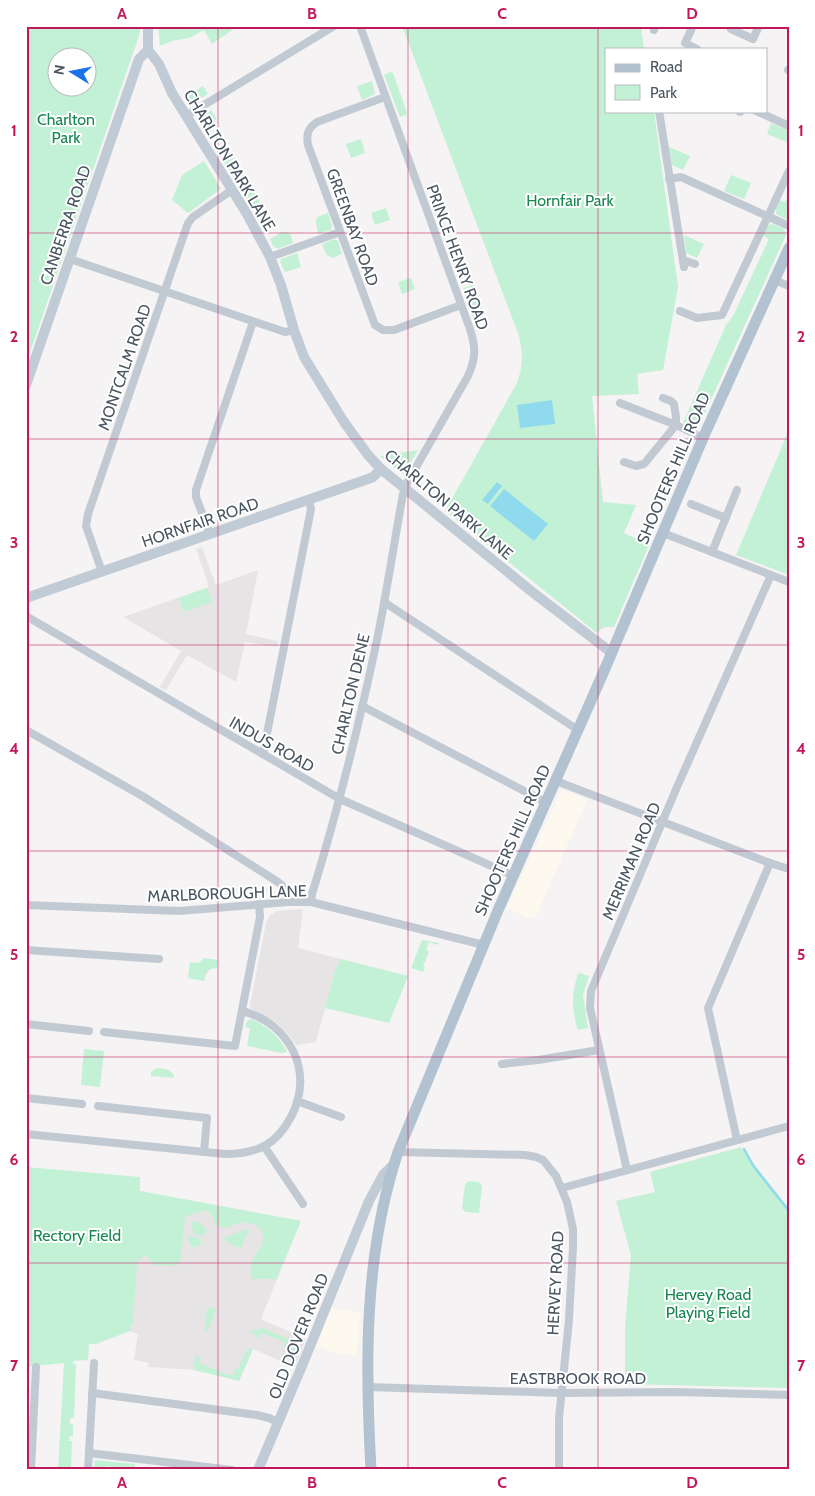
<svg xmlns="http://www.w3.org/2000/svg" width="815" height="1496" viewBox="0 0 815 1496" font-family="Cabin,sans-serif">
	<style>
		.commercial { fill: #fdf9ef }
		.education { fill: #e6e4e5 }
		.green { fill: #c3f1d5; fill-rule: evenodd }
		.water { fill: #90daee }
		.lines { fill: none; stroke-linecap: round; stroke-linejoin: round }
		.stream { stroke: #90daee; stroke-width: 2.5 }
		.street { stroke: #c1cad2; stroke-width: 8 }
		.secondary { stroke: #c1cbd6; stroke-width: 10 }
		.primary { stroke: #b3c2d1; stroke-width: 11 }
		.grid { fill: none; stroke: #c2185b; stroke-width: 1; stroke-opacity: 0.55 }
		.labels { text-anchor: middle; stroke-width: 4; stroke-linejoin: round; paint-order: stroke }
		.park-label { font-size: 16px; fill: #17864f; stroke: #fff }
		.street-label { font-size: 16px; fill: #4a5661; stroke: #fff }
		.neatline { fill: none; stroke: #c2185b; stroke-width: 2 }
		.grid-label { font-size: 16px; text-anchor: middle; font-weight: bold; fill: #c2185b }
	</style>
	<rect width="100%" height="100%" fill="#f5f3f3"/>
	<g class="commercial">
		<polygon points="562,790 587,800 536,916 532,918 527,918 507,907"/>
		<polygon points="332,1308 360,1313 357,1355 332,1352 316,1346"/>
	</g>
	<g class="education">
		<polygon points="202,547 216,585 258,570 246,634 278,641 277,647 245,642 236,682 187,655 166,690 160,687 181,651 123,617 209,587 196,549"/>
		<polygon points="303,909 298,948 341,959 335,971 316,1042 296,1045 289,1035 277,1023 252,1009 250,1008 250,1005 266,923 270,915 277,911"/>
		<polygon points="139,1191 301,1221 261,1319 306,1339 295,1367 253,1349 239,1381 197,1370 148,1367 149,1363 134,1360 138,1334 130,1331"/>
	</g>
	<g class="green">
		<path d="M26,26H140V33L26,364ZM58,58H88V88H58Z"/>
		<polygon points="158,26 238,26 212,44 204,30 189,38 172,41 160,46"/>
		<path d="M402,26H641L644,49H606V111H654L678,287L663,370L637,374L639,394L592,396L603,502L636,505L624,533L649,545L614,627C606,626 602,627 597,633L445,511L517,383C523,367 523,353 519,336Z"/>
		<polygon points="390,72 393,73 407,113 406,115 400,117 384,75"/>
		<polygon points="372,81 375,94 362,100 357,86"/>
		<polygon points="203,86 208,94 191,104 188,103 185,97"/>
		<polygon points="211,110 217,119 203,127 199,120 199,117"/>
		<polygon points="771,123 789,131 789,143 767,134"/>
		<polygon points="361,139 365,153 351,158 346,144"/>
		<polygon points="669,147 690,156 683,170 672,165"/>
		<polygon points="229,153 260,202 252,207 221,158"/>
		<polygon points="204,161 221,189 188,213 172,200 182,175"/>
		<polygon points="731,175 751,183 744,199 724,191"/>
		<polygon points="789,193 789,219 788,220 776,214 776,208 779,200 785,202"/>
		<polygon points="386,208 390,220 375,225 371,213"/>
		<polygon points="328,213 332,226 331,230 318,234 316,221 317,217"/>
		<polygon points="773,224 784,229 786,235 699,426 694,428 683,423 726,325 733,316 769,239 763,236 767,226"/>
		<polygon points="282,232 290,233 293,243 278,249 273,246 270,239"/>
		<polygon points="684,235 704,244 697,258 686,253"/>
		<polygon points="334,239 338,241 342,254 332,258 326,254 322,244"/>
		<polygon points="297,253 301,267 285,272 280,262 281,259"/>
		<polygon points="411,278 415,289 402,294 398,282"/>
		<polygon points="472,285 474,286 483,311 482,314 474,317 472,316 463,290 464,288"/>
		<polygon points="789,430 789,575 736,555"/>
		<polygon points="418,450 405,473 402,474 380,456"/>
		<polygon points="207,588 212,602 184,612 179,598"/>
		<polygon points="422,940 439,943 438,945 429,942 426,950 429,952 423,966 425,967 423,972 411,968"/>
		<polygon points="204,958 218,960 217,968 210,969 206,974 204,981 188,978 190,962 199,963"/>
		<polygon points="341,959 408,976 389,1023 325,1008 335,971"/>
		<path d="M580,973L589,976L583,995L588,1028L578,1030L577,1028C572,1007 571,995 578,974Z"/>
		<path d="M251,1019C266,1025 280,1037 287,1052L282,1053L247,1046L250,1028L245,1027L247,1021Z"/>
		<polygon points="84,1049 104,1051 100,1087 81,1085"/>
		<polygon points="160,1068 169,1070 174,1075 174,1078 151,1076 151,1072 155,1069"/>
		<polygon points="741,1147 789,1209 789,1388 625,1384 625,1326 631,1255 616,1201 655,1192 650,1172"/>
		<path d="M26,1167L140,1177V1191L301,1221L276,1279H251C251,1272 250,1265 253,1259C257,1251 263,1247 263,1238C262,1223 248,1220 236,1224C232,1225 229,1228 225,1228C221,1228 220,1227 217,1226C215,1223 214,1218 212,1215C206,1205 193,1216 185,1216L181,1259L179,1264L174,1266L154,1265L148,1258V1256L144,1255L137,1263L133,1324L131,1325L130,1331L96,1344H89L88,1360L73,1361V1364H76L74,1418H70V1424H73V1436H70L69,1441H72L71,1470H58L64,1363L26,1367Z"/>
		<polygon points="469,1181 479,1182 482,1186 479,1213 465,1212 462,1208 465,1184"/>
		<polygon points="194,1220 206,1228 204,1236 194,1234 191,1225"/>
		<polygon points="247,1229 249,1230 241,1248 232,1245 223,1238"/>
		<polygon points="189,1236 201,1239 201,1244 198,1246 193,1248 187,1238"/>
		<polygon points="207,1308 216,1309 208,1331 205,1331"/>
		<polygon points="262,1328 300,1344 296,1352 283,1347 285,1342 262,1333 259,1338 256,1337 250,1331"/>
		<polygon points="250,1348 253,1349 239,1381 194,1370 195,1356 199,1357 201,1358 199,1363 228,1375 235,1374 234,1369 238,1369 246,1351 248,1351"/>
		<polygon points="95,1460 135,1464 134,1470 107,1466 107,1467 94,1467"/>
	</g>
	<g class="water">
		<polygon points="552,400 555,424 520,428 517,405"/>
		<polygon points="497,482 502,486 488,504 482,500"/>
		<polygon points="504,489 548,524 534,541 490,506"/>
	</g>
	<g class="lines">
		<polyline class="stream" points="744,1149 754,1167 789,1211"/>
		<g class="street">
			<polyline points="693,26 685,43 697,49"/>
			<polyline points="732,26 731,29 753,39 759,26"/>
			<polyline points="654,30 655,26"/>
			<polyline points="788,70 789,70"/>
			<path d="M385,97L317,122C308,128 306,134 308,145L375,325L383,330H394L461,305"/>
			<polyline points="659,111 684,267"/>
			<polyline points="756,111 789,126"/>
			<polyline points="740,112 740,111"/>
			<polyline points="186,116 334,26"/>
			<polyline points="669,179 681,177 789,226"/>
			<polyline points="270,257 340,232"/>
			<polyline points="70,259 285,332 294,330"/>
			<polyline points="683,260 695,264"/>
			<polyline points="774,280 789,286"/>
			<polyline points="680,311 697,318 722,315 789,171"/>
			<polyline points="620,403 676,425 703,438"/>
			<polyline points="624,462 636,466 644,464 676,425 676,417 674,404 671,401 663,398"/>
			<polyline points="691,504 726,518"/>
			<polyline points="663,533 789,582"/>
			<polyline points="210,534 196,497 196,490 253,322"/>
			<polyline points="712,552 737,490"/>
			<polyline points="102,572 86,526 88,514 188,223 193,217 232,190"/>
			<polyline points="384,602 578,730"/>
			<polyline points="26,616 340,799 514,876"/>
			<polyline points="362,706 547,803"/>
			<path d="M26,730L144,797L278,882C285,887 287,892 288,902"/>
			<polyline points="263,754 311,509 309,500"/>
			<polyline points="556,781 770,863 789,869"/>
			<path d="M311,902L312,894C338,810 359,725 377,640C387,591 394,543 403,494L407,483L468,376C476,358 476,348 470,329L360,26"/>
			<polyline points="26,905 179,911 288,902 311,902 484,945"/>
			<polyline points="26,950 159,959"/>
			<polyline points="26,1024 89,1031"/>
			<polyline points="104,1032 235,1046 260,917 259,904"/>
			<polyline points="502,1064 538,1060 599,1050"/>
			<polyline points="26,1098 82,1104"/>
			<polyline points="297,1101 341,1117"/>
			<polyline points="98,1106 207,1118 204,1152"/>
			<path d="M26,1134L225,1154C238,1154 254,1152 266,1145C277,1139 285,1128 291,1117C315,1072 290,1023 242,1011"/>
			<polyline points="737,1140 708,1008 770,863"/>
			<polyline points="264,1146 303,1204"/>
			<polyline points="398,1152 525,1155 536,1157 543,1160 556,1176 567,1202 573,1229 573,1247 569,1320 559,1418 559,1470"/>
			<polyline points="627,1170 590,1008 591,991 677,787 771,575"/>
			<polyline points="562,1188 789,1126"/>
			<polyline points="367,1387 561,1393 674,1392 789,1395"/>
			<polyline points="92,1393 257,1415 269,1418 278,1422"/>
			<polyline points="89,1453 232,1470"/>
			<polyline points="31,1470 36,1367"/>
			<polyline points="88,1470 94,1363"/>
		</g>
		<g class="secondary">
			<polyline points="148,26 148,50 159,64 172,93 247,214 270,257 281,285 294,330 304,357 344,422 368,455 381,469 531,591 612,653"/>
			<polyline points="26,385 139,59 148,50"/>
			<polyline points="26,598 368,479 373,477 381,469"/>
			<polyline points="258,1470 304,1361 369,1201 383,1175 395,1163"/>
		</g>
		<path class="primary" d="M371,1470C365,1363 364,1254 398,1152L499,908L601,678L703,438L789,248"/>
	</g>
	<path class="grid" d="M218,26V1470M408,26V1470M598,26V1470M26,233H789M26,439H789M26,645H789M26,851H789M26,1057H789M26,1263H789"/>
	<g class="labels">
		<g class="park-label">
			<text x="66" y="125">Charlton<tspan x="66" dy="18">Park</tspan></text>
			<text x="570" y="206">Hornfair Park</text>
			<text x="77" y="1241">Rectory Field</text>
			<text x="708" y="1300">Hervey Road<tspan x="708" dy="18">Playing Field</tspan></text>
		</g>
		<g class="street-label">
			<text transform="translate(230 160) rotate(59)" y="6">CHARLTON PARK LANE</text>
			<text transform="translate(65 225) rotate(-71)" y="6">CANBERRA ROAD</text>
			<text transform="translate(353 227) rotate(70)" y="6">GREENBAY ROAD</text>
			<text transform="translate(458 257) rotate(70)" y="6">PRINCE HENRY ROAD</text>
			<text transform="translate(124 367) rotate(-71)" y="6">MONTCALM ROAD</text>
			<text transform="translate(673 468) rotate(-67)" y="6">SHOOTERS HILL ROAD</text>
			<text transform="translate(449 504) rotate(40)" y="6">CHARLTON PARK LANE</text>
			<text transform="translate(200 522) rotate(-19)" y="6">HORNFAIR ROAD</text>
			<text transform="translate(350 694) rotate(-77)" y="6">CHARLTON DENE</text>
			<text transform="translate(272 744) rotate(30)" y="6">INDUS ROAD</text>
			<text transform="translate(512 840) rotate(-66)" y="6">SHOOTERS HILL ROAD</text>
			<text transform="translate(631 861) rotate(-67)" y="6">MERRIMAN ROAD</text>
			<text transform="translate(227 893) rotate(-2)" y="6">MARLBOROUGH LANE</text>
			<text transform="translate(555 1283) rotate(-87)" y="6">HERVEY ROAD</text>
			<text transform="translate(298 1336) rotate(-68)" y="6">OLD DOVER ROAD</text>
			<text x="578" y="1384">EASTBROOK ROAD</text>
		</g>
	</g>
	<rect width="815" height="1496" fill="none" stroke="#ffffff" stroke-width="55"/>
	<rect x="605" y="48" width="162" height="65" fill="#ffffff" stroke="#b7bbc0"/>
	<rect x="615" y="64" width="25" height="8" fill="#b3c2d1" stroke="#b7bbc0"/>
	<text x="650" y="72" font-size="15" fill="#4a5661">Road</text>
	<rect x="615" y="85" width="25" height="15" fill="#c3f1d5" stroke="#b7bbc0"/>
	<text x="650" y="98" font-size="15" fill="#4a5661">Park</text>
	<g transform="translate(72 72) rotate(280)"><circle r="24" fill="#ffffff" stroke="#b7bbc0"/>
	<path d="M0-4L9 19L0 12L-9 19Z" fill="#1a73e8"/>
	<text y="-8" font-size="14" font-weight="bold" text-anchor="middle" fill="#4a5661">N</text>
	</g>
	<rect x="28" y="28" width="760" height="1440" class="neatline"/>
	<g class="grid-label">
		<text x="122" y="19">A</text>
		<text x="312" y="19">B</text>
		<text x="502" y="19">C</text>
		<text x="692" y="19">D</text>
		<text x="14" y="136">1</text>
		<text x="801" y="136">1</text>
		<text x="14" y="342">2</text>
		<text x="801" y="342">2</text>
		<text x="14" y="548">3</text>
		<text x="801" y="548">3</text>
		<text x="14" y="754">4</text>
		<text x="801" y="754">4</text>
		<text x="14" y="960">5</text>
		<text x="801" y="960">5</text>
		<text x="14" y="1165">6</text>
		<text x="801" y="1165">6</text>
		<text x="14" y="1371">7</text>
		<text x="801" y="1371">7</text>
		<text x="122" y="1488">A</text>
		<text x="312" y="1488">B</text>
		<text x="502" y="1488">C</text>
		<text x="692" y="1488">D</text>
	</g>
</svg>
